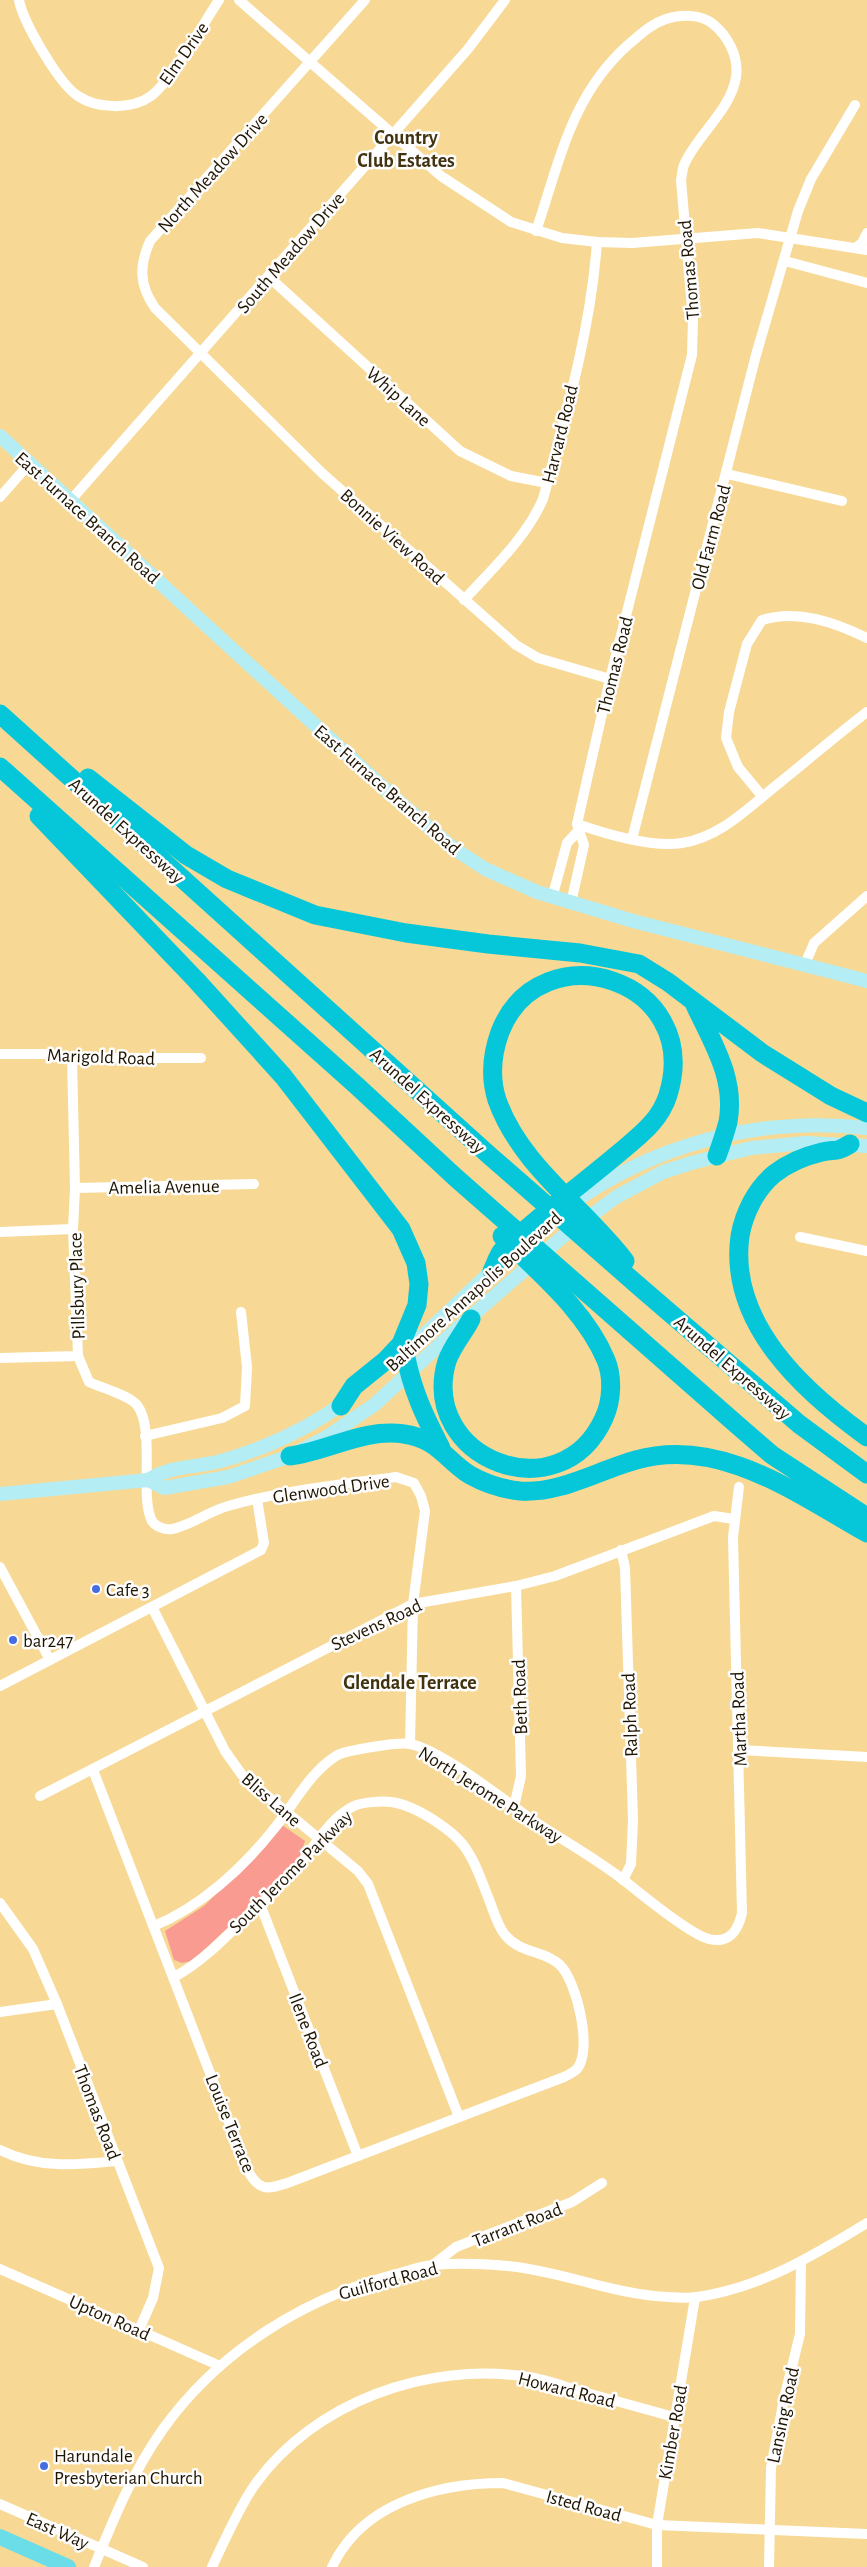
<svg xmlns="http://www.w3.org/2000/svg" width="867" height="2567" viewBox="0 0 867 2567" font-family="'Alegreya Sans',sans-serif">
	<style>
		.green { fill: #f99b91 }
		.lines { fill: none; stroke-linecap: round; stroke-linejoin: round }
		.minor { stroke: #fff; stroke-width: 10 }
		.secondary { stroke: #b4eef4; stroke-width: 14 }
		.primary { stroke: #6adde8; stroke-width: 16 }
		.motorway { stroke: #06c7d9; stroke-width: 19 }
		.poi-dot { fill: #466ee1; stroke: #fdfdfd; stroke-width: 2 }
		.labels { text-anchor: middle; stroke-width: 5; stroke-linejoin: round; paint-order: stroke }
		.street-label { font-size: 19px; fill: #1f1400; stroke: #fdfdfd }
		.poi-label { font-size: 19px; fill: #1f1400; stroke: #fdfdfd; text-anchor: start }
		.neighbourhood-label { font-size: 20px; font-weight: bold; fill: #423310; stroke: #fdfdfd }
	</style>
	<rect width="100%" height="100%" fill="#f7d995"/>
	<polygon class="green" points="282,1825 305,1841 298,1862 192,1961 182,1963 174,1960 165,1931 204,1906 255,1856"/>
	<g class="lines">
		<g class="minor">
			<path d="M19,0C23,22 59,84 78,96C97,109 132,110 151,96C172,80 203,24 219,0"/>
			<polyline points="239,0 441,176 511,222 562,238 597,242 632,243 758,233 867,250"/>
			<path d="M365,0L150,241C139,266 139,285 155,308L322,473L516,645L538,658L610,679"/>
			<path d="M536,231C560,161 571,95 629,44C641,34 651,24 666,19C680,14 701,14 713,24C728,36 739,57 736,77C731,110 696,136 684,165C682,170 682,176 681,180L693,320L692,355L610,679L586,784L577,824L584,845L571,903"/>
			<polyline points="855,248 862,243 867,233"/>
			<polyline points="785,261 867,283"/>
			<polyline points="269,277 460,451 511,476 547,483"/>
			<polyline points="727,474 842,501"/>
			<polyline points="0,497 29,464"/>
			<polyline points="70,501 468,49 505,0"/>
			<path d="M464,600C493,568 526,538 543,499C566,414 591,329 597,242"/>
			<path d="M762,796L738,767L726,738L729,712L747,644L762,620C797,609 834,622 867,638"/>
			<path d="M577,824C606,834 652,848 682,843C721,837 749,807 778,784C808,760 837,735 867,712"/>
			<polyline points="632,839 756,355 798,211 811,179 855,105"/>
			<polyline points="552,898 567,843 578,831"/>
			<polyline points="805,964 814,943 867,896"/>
			<polyline points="0,1054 49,1054 72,1058 201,1058"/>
			<path d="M72,1058L75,1188L73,1229L78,1356L89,1382C102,1388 129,1395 137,1405C156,1429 139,1497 152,1521C156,1527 165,1530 172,1529C192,1525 209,1511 228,1506C282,1491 340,1484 396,1477L414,1483L421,1496L425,1511L413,1604L410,1744"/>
			<polyline points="75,1188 254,1184"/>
			<polyline points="0,1232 73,1229"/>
			<polyline points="800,1237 867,1251"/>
			<polyline points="0,1358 78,1356"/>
			<polyline points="145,1436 222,1418 245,1406 247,1367 241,1312"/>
			<polyline points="621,1550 625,1568 633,1820 631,1864 623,1880"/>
			<polyline points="0,1567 50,1660"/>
			<polyline points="152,1607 225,1751 242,1775 358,1871 368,1884 459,2117"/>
			<polyline points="0,1686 261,1550 264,1543 257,1499"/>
			<polyline points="739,1750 867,1757"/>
			<path d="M93,1770L247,2169C259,2192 267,2190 290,2182L564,2077C568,2075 574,2072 577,2069C593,2050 577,1982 560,1965C544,1950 521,1954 505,1935C497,1925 493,1909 488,1897C482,1882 477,1866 468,1852C456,1831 415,1805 391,1802C381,1801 363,1802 354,1806C327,1819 312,1852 293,1873C279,1888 264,1901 249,1914C226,1937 202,1962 174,1977"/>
			<polyline points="40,1796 413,1604 516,1586 555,1576 714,1516 734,1519"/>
			<polyline points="514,1807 521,1776 516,1586"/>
			<polyline points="0,1903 33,1949 57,2004 159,2268 153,2298 139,2330"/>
			<polyline points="260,1904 358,2156"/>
			<path d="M154,1926C200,1907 242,1869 273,1830C293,1806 309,1773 336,1756C345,1750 399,1742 410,1744C441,1750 504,1800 531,1819C562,1840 596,1858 626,1882C642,1895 691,1935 709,1939C729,1944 738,1931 742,1913L733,1537L739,1487"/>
			<polyline points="0,2012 57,2004"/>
			<path d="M0,2150C38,2169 76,2165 116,2161"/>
			<polyline points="433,2265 456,2247 572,2202 602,2183"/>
			<polyline points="0,2269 220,2366"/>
			<polyline points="0,2504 143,2567"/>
			<path d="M94,2567C113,2520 133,2471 163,2429C219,2351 304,2298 396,2274C408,2271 421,2266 433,2265C455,2263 486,2264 508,2266C562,2271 614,2295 669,2297C678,2297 688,2299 697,2297C760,2288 813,2256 867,2223"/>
			<path d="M212,2567C225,2540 237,2511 254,2486C313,2402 428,2361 528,2377C544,2379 560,2385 576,2390C609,2399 642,2408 674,2417"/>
			<path d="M332,2567C362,2503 438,2483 503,2483L657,2525L867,2534"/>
			<polyline points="657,2567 657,2525 695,2298"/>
			<polyline points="769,2567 771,2468 784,2399 800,2334 801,2263"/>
		</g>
		<g class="secondary">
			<polyline points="0,436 388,792 453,848 485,869 537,892 633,921 867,981"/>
			<path d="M564,1209C652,1144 759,1116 867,1128"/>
			<polyline points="399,1358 498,1265"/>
			<polyline points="148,1480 164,1488 228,1477 290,1456 325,1438 374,1405 458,1328 561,1238 616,1197 663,1172 691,1163 751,1148 805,1143 867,1146"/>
			<path d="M0,1494L148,1480C173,1465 194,1468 221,1461C268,1448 309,1428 348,1400"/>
		</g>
		<polyline class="primary" points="0,2537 68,2567"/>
		<g class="motorway">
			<polyline points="0,714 490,1156 641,1288 799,1424 867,1474"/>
			<polyline points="0,767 357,1086 455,1177 735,1423 772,1455 867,1517"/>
			<polyline points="88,778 186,855 227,879 315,915 406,933 488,944 580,953 639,964 668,982 762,1053 831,1096 867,1113"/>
			<polyline points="39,816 196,980 283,1076 401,1229 416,1263 419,1284 417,1305 401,1344 385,1361 354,1386 341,1406"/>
			<path d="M695,1005C712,1042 736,1078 728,1122C725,1133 721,1145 717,1156"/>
			<path d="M850,1144C835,1153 836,1149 822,1152C805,1156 788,1163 774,1174C756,1189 744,1213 740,1236C728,1323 803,1391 867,1437"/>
			<path d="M492,1271C495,1265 497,1258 501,1252C506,1244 517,1237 525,1230C555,1204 588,1179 619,1153C639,1136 660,1121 668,1095C704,978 540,929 500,1032C492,1054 490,1078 497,1100C521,1167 583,1206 625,1261"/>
			<path d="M471,1319C464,1333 452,1346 447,1361C418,1458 560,1515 604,1418C612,1401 613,1377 606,1360C585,1310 539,1273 502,1236"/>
			<path d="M405,1353C412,1390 424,1415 441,1448"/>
			<path d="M290,1456C329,1451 363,1428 404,1434C438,1439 446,1460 470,1475C486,1484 502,1489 520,1491C560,1494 599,1470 636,1460C720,1436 797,1494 867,1533"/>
		</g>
	</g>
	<g class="poi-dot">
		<circle cx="96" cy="1589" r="5"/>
		<circle cx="13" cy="1640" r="5"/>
		<circle cx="44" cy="2466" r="5"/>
	</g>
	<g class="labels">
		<g class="street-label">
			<text transform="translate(183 53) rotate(-55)" y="7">Elm Drive</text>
			<text transform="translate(212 172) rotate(-48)" y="7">North Meadow Drive</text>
			<text transform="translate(290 252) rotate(-49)" y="7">South Meadow Drive</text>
			<text transform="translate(688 270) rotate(-95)" y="7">Thomas Road</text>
			<text transform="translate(399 396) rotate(42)" y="7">Whip Lane</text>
			<text transform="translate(559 434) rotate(-76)" y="7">Harvard Road</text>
			<text transform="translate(88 517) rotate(42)" y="7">East Furnace Branch Road</text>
			<text transform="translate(393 536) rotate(42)" y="7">Bonnie View Road</text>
			<text transform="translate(710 537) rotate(-75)" y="7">Old Farm Road</text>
			<text transform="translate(614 665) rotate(-76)" y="7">Thomas Road</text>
			<text transform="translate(388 789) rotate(41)" y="7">East Furnace Branch Road</text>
			<text transform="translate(127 830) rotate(42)" y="7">Arundel Expressway</text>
			<text transform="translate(101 1056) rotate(2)" y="7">Marigold Road</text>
			<text transform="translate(428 1100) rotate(42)" y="7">Arundel Expressway</text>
			<text transform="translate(164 1186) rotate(-1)" y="7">Amelia Avenue</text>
			<text transform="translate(76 1286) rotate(-92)" y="7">Pillsbury Place</text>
			<text transform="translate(473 1291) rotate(-42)" y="7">Baltimore Annapolis Boulevard</text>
			<text transform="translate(733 1367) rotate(41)" y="7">Arundel Expressway</text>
			<text transform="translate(331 1488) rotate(-8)" y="7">Glenwood Drive</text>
			<text transform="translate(376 1624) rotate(-25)" y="7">Stevens Road</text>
			<text transform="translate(519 1697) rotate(-92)" y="7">Beth Road</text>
			<text transform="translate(629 1715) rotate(-92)" y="7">Ralph Road</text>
			<text transform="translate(738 1719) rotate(-92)" y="7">Martha Road</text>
			<text transform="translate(491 1794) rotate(32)" y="7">North Jerome Parkway</text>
			<text transform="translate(272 1799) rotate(41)" y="7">Bliss Lane</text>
			<text transform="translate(290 1871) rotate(-45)" y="7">South Jerome Parkway</text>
			<text transform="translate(309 2030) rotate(69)" y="7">Ilene Road</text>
			<text transform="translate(98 2112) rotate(69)" y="7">Thomas Road</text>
			<text transform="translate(231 2123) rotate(68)" y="7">Louise Terrace</text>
			<text transform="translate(517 2224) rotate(-21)" y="7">Tarrant Road</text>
			<text transform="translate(388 2280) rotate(-15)" y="7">Guilford Road</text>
			<text transform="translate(110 2317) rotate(24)" y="7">Upton Road</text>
			<text transform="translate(567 2389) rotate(14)" y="7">Howard Road</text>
			<text transform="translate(782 2415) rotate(-78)" y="7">Lansing Road</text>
			<text transform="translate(672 2432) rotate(-80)" y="7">Kimber Road</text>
			<text transform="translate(584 2505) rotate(15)" y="7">Isted Road</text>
			<text transform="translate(58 2530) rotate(24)" y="7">East Way</text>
		</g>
		<g class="poi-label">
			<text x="106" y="1596">Cafe 3</text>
			<text x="23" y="1647">bar247</text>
			<text x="54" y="2462">Harundale<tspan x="54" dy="22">Presbyterian Church</tspan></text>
		</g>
		<g class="neighbourhood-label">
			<text x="406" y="144">Country<tspan x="406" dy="23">Club Estates</tspan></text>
			<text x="410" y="1689">Glendale Terrace</text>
		</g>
	</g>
</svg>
